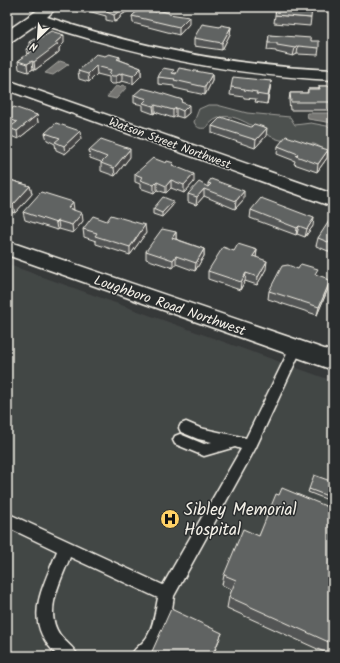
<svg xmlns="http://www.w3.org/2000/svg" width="340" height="663" viewBox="0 0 340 663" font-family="Kalam,sans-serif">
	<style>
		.built { fill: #434645 }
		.green { fill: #4e514f; stroke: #a1a19c }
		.water { fill: #757572; stroke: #a8a7a1 }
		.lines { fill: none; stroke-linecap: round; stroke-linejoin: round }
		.service-casing { stroke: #f4f1e8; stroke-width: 3 }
		.minor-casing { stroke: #f4f1e8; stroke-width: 3 }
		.secondary-casing { stroke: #f4f1e8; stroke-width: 3 }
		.service { fill: #2a2d2e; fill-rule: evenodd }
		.minor { fill: #2a2d2e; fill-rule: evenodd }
		.secondary { fill: #2a2d2e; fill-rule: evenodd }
		.wall { fill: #535554; stroke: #f4f1e8 }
		.shaded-wall { fill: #444545; stroke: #f4f1e8 }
		.building { fill: #616362; stroke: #f4f1e8 }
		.labels { text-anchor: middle; stroke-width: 3; stroke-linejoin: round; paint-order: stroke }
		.far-street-label { font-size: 12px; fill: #f4f1e8; stroke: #2a2d2e }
		.street-label { font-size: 14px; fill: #f4f1e8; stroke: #2a2d2e }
		.near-poi-label { font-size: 17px; fill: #f4f1e8; stroke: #2a2d2e; text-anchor: start }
	</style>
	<rect width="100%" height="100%" fill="#363939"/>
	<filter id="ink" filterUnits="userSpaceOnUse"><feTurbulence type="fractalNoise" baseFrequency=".025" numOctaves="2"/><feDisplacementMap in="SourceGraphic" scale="8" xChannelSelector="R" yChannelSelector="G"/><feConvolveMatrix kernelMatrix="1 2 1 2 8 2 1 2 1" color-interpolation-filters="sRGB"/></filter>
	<g filter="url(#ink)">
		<polygon class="built" points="7,264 333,381 333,656 7,656"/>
		<path class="green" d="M208,105H217L247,113L290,117L295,125L311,123L332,127H333V154C326,153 321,146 314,144C310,143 305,145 302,144C294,144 284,141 277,139C254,131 227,100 206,128C199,129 197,128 194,122L199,109Z"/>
		<g class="water">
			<polygon points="60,61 69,64 53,75 45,73"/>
			<polygon points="122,85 127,87 116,99 107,97 116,86 120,87"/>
			<polygon points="307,113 333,113 333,123 308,119"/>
		</g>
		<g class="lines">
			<defs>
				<path id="service" d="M296,343L300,345L302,348L255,449L174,596C171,617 167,641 151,656H131C134,648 142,645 147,637C154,625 155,612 158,598L70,557C61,581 43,611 60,635C66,643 74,647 78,656H58C21,621 42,591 57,551L7,527V513L163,585L241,449L235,447L204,456L175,444L173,440L175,436L180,434L204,444L212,442L198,439L181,432L179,428L181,424L186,422L200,428L246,438L290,348L292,345Z"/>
				<g id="minor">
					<path d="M42,7H52L54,10L47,17C141,48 233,66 333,70V80C230,75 135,55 38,23L12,41L7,42V31Z"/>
					<polygon points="7,80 333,194 333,207 7,90"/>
				</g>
				<polygon id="secondary" points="7,241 333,352 333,370 7,255"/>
			</defs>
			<use href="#service" class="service-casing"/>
			<use href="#minor" class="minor-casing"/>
			<use href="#secondary" class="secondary-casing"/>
			<use href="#service" class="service"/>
			<use href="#minor" class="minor"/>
			<use href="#secondary" class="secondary"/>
		</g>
		<g class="wall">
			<polygon points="76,7 131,7 131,9 120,16 120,18 115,22 106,20 106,16 88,11 85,13 76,11"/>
			<polygon points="142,7 158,7 158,10 169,14 189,24 179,35 133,23 132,16"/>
			<polygon points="275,15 311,18 310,26 274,23"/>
			<polygon points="220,27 231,27 230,34 222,50 194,46 194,38"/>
			<polygon points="269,35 311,41 319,48 318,55 297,54 293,56 276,52 276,51 267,50"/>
			<polygon points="37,40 64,43 59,48 59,52 35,70 33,69 28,72 19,69 18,61 27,55 26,49 29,46 29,42"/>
			<polygon points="105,56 120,57 120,60 141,68 141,76 133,84 122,81 116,84 111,84 109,82 109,77 97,74 89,82 79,79 78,71"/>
			<polygon points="174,73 212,74 212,81 205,95 174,88 174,86 158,84 158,77"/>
			<polygon points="271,81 270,89 267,104 255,102 256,99 244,98 244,97 230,95 231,87"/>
			<polygon points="319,86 333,86 333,110 290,110 289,100 290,93 307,93 308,89 319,89"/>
			<polygon points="134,95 183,103 189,113 183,118 176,116 173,118 155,112 154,114 143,110 143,105 134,103"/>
			<polygon points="7,112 37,115 38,123 18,139 11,136 9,128 11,127 7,125"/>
			<polygon points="212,126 266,136 255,148 212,133"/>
			<polygon points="45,133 81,139 65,154 56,150 55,144 47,140"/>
			<polygon points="278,146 327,158 317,172 294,164 295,161 277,154"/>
			<polygon points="89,150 130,157 115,176 101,171 101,162 90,158"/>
			<polygon points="166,163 174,165 194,182 184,193 171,188 166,193 157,190 154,193 140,188 140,184 135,182 135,174"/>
			<polygon points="7,179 30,186 32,194 15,213 7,210"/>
			<polygon points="208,183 244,199 235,209 204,196 196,205 188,202 188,194 208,187"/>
			<polygon points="173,205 162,217 153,214 153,209"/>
			<polygon points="74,210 83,221 73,233 59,229 57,230 25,220 23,212"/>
			<polygon points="251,210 313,226 305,237 297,234 296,235 250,218"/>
			<polygon points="333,219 333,253 316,246 318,238"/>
			<polygon points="83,229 146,233 130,255 96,244 96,241 84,237"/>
			<polygon points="176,232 176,239 204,249 204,256 195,271 176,264 173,268 146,259 146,251"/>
			<polygon points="257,250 256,257 266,269 257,285 245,281 240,290 208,279 208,271 234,251"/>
			<polygon points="316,275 330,281 328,289 317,315 268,299 269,291"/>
			<polygon points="333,482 333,502 308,492 309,489"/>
			<polygon points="279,495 333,509 333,656 227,608 229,597 232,590 222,585 224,575 259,536"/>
		</g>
		<g class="shaded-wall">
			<polygon points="84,7 88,7 88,11 85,13"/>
			<polygon points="122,7 131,7 131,9 120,16 120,18 115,22 114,15 118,10"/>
			<polygon points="157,7 158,7 158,14 153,11"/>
			<polygon points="189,17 189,24 179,35 179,27"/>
			<polygon points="231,27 230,34 222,50 222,43"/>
			<polygon points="64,35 64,43 59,48 59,52 35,70 34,62"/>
			<polygon points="298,46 297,54 293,56 295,48"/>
			<polygon points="32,61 33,69 28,72 27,64"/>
			<polygon points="96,66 97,74 89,82 88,74"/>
			<polygon points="141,68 141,76 133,84 133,76"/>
			<polygon points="122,73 122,81 116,84 116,76"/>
			<polygon points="212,74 212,81 205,95 205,87"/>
			<polygon points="271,81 270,89 267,104 268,96"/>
			<polygon points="155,105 155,112 154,114 153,106"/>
			<polygon points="189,105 189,113 183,118 183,111"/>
			<polygon points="176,108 176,116 173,118 173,110"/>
			<polygon points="37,115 38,123 18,139 17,131"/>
			<polygon points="267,128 266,136 255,148 256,140"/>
			<polygon points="80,131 81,139 65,154 64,146"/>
			<polygon points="130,149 130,157 115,176 114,168"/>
			<polygon points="328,150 327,158 317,172 318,164"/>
			<polygon points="194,174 194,182 184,193 184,185"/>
			<polygon points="171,180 171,188 166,193 166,186"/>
			<polygon points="157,182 157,190 154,193 154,185"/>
			<polygon points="30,186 32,194 15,213 13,205"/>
			<polygon points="204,189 204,196 196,205 197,197"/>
			<polygon points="244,191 244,199 235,209 236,201"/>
			<polygon points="173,201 173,205 162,217 162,213"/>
			<polygon points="73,202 74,210 68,208"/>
			<polygon points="82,213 83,221 73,233 72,225"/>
			<polygon points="314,218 313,226 305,237 307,229"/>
			<polygon points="58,221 59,229 57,230 56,223"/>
			<polygon points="145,225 146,233 130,255 130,247"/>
			<polygon points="299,226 297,234 296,235 297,228"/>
			<polygon points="176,232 176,240 172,238"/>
			<polygon points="204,249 204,256 195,271 196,263"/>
			<polygon points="257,250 256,258 253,256"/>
			<polygon points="176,256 176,264 173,268 173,260"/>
			<polygon points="267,261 266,269 257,285 258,277"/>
			<polygon points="246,273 245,281 240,290 241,282"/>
			<polygon points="330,281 328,289 317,315 319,307"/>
			<polygon points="222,633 221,635 213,656 212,656"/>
		</g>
		<g class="building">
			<polygon points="100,7 122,7 118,10 120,11 114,15 106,12 109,10"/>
			<polygon points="142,7 157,7 153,11 156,12 158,10 169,13 169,14 189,17 179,27 132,16"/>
			<polygon points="285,7 312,7 311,18 275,15 276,9 285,9"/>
			<polygon points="202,24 220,27 221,25 231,27 222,43 194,38"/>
			<polygon points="51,31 64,35 55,43 58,44 34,62 32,61 27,64 18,61 32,51 26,49 33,44 29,42 34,39 37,40"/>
			<polygon points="269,35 311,38 311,41 319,41 319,48 298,46 295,48 277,45 277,43 268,43"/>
			<polygon points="96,54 105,56 109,54 120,57 117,59 141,68 133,76 122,73 116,76 111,76 109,74 111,70 96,66 88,74 78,71"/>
			<polygon points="163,68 174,70 172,73 176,74 179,68 212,74 205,87 174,80 175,79 158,77"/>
			<polygon points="233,77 271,81 268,96 256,94 257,92 244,90 245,89 231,87"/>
			<polygon points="319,86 333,86 333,102 291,102 290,93 308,93 308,89 320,89"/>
			<polygon points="142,88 154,91 183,100 181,102 189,105 183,111 176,108 173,110 155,105 153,106 143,103 147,99 134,95"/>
			<polygon points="14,107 37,115 17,131 9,128 17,122 7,118 7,112"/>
			<polygon points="221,117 251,127 254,124 267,128 256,140 212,126"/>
			<polygon points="56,123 80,131 64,146 55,142 60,138 45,133"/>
			<polygon points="286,136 328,150 318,164 296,156 298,154 278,146"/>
			<polygon points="101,139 130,149 114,168 101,163 107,157 89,150"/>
			<polygon points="153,158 166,163 167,161 174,163 172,165 194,174 184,185 171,180 166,186 157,182 154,185 140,180 142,177 135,174"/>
			<polygon points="7,179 30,186 13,205 7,202"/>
			<polygon points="211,179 244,191 236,201 204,189 197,197 188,194 199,182 208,187 211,184 208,183"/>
			<polygon points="41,192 73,202 68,208 82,213 72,225 58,221 56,223 23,212"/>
			<polygon points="163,197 173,201 162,213 153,209"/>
			<polygon points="261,198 314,218 307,229 299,226 297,228 251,210"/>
			<polygon points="111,215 145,225 130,247 95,236 97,233 83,229 93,216 107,221"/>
			<polygon points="331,218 333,219 333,244 318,238"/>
			<polygon points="162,229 176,232 172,238 204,249 196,263 176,256 173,260 146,251"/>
			<polygon points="238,244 257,250 253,256 267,261 258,277 246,273 241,282 208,271 223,247 234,251"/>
			<polygon points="301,264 318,269 315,274 326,278 330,281 319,307 269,291 282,266 288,265 298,269"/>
			<polygon points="314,475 333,482 333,498 309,489"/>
			<polygon points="282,488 333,509 333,644 229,597 236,580 224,575 243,529 259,536 276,494 279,495"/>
			<polygon points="171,609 222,633 212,656 150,656"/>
		</g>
	</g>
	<defs>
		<symbol id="hospital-disc" viewBox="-11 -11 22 22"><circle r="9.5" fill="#ffd166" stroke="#2a2d2e"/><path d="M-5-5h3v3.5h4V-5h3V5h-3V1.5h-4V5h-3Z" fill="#111"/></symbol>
	</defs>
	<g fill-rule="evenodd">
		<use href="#hospital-disc" x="159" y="508" width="22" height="22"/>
	</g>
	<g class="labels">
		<g class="far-street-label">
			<text transform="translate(170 143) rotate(20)" y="4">Watson Street Northwest</text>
		</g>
		<g class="street-label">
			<text transform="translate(170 305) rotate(19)" y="5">Loughboro Road Northwest</text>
		</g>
		<g class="near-poi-label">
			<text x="184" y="515">Sibley Memorial<tspan x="184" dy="20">Hospital</tspan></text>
		</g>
	</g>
	<rect width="340" height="663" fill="none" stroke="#2a2d2e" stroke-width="24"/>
	<rect x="12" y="12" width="316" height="639" fill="none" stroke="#f4f1e8" stroke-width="1.5" filter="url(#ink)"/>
	<g transform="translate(38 38) rotate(205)" stroke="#2a2d2e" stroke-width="3" paint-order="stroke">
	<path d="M0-3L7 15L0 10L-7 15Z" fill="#f4f1e8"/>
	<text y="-6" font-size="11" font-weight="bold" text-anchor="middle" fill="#f4f1e8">N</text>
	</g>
</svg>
